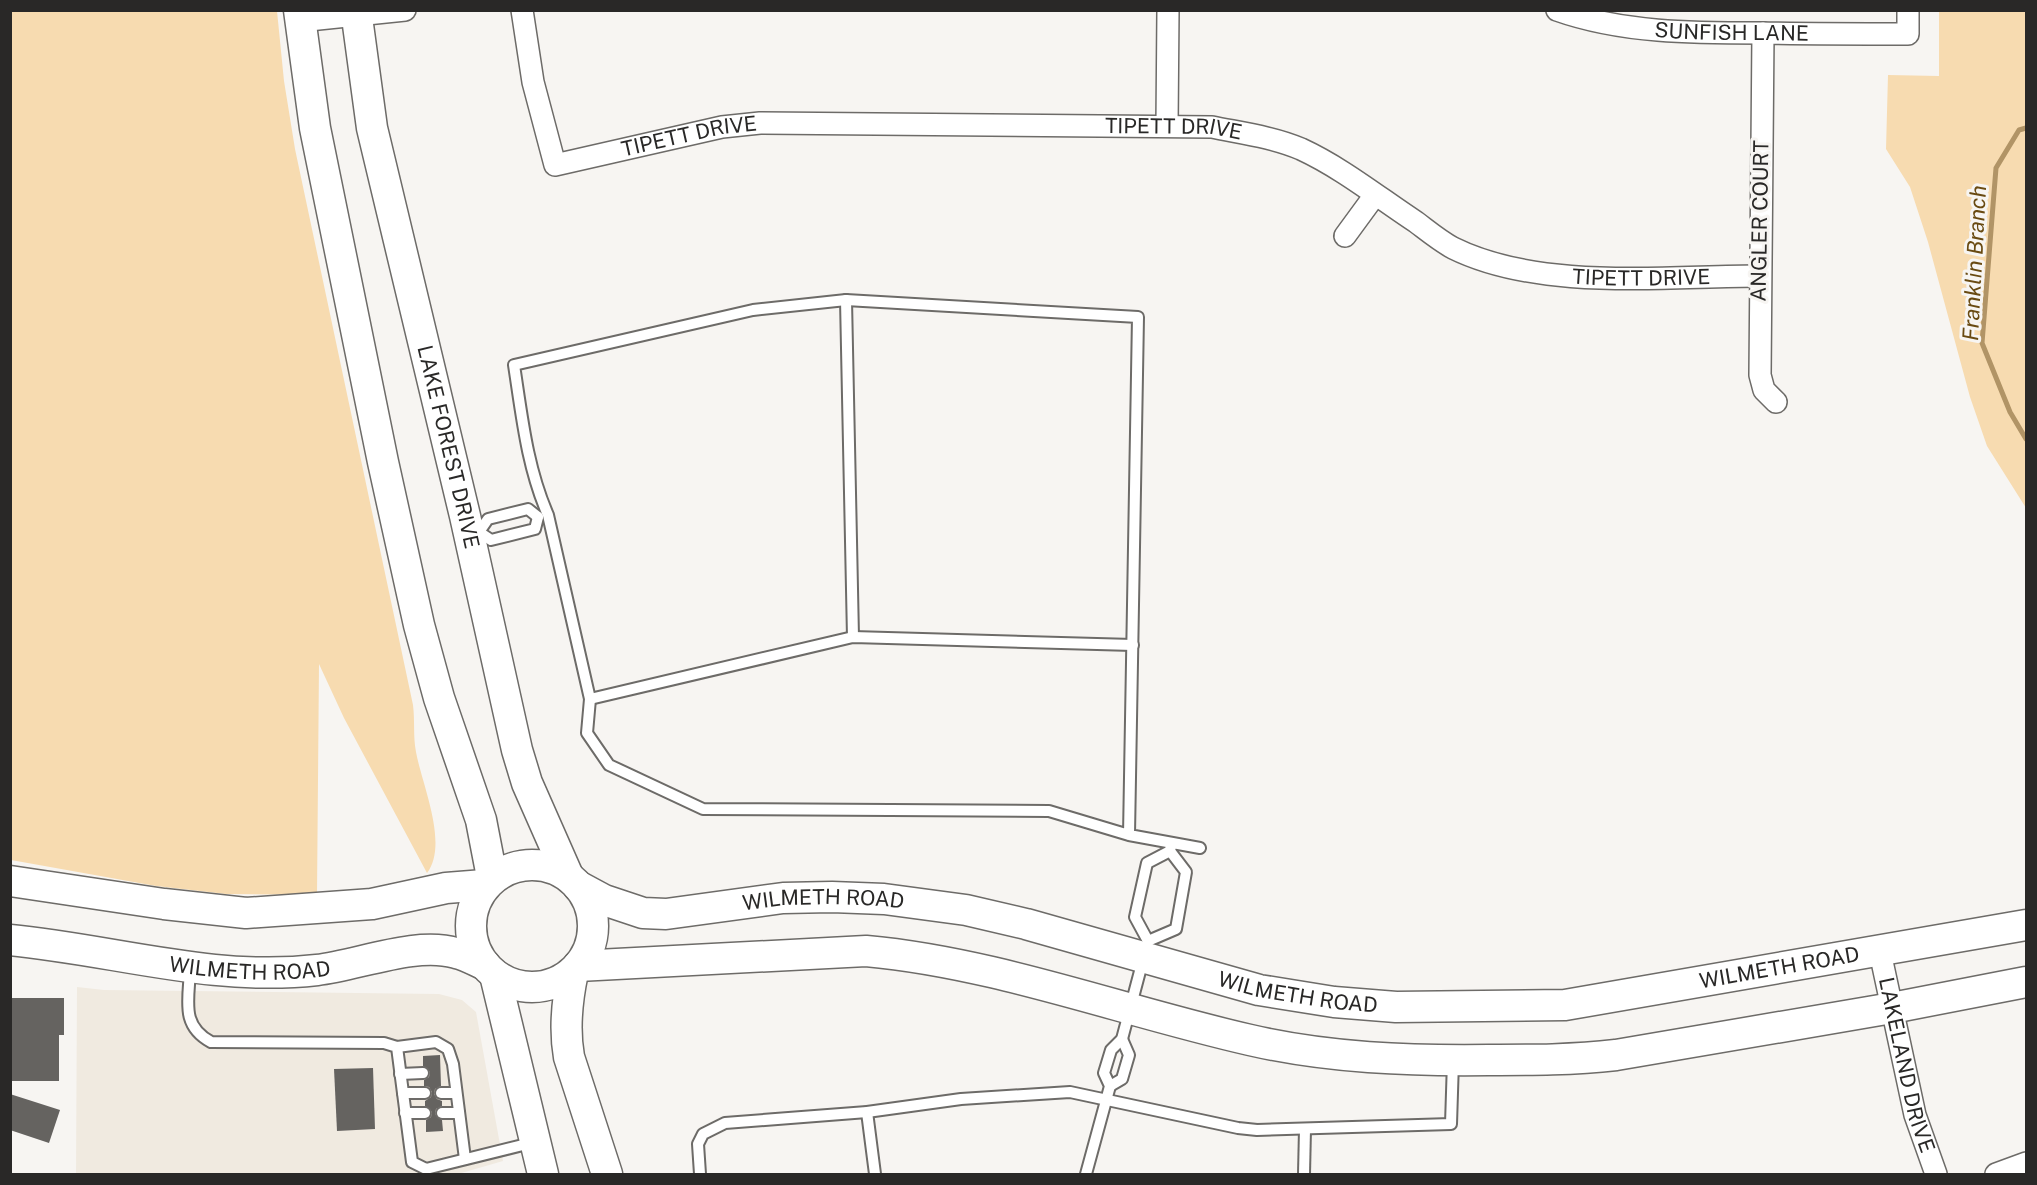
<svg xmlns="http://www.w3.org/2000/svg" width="2037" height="1185" viewBox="0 0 2037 1185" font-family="'Public Sans',sans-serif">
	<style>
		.built { fill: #f0eae0 }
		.green { fill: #f7dbb0 }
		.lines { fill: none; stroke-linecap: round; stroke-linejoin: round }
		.stream { stroke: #b19466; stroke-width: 5 }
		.building { fill: #656360 }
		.lane-casing { stroke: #6d6b68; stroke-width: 14 }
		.street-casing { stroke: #6d6b68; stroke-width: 24 }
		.secondary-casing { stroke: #6d6b68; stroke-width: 33 }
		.lane { stroke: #fff; stroke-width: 10 }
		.street { stroke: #fff; stroke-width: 21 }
		.secondary { stroke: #fff; stroke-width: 30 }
		.labels { text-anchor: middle; stroke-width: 6; stroke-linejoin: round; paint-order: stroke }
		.street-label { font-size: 21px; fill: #292827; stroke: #f7f5f2 }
		.water-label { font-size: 22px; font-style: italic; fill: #694a11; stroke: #f7f5f2 }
	</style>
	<rect width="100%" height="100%" fill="#f7f5f2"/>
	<polygon class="built" points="77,987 104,990 439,994 462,1000 476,1012 503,1161 458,1174 76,1174"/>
	<g class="green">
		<path d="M11,11H277L284,81L295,149L413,705C415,721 413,736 416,752C422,785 449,844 427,873L344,718L319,664L317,895L226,894L156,886L11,860Z"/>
		<polygon points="1939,11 2026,11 2026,508 1987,446 1970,397 1928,242 1910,187 1886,149 1888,75 1939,76"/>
	</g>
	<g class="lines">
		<polyline class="stream" points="2026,128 2019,130 1996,168 1982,343 2010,412 2026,439"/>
	</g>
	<g class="building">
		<polygon points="10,998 64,998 64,1035 59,1035 59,1081 10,1081"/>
		<polygon points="440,1055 441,1086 435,1089 434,1094 437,1099 442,1101 442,1106 436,1109 435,1114 442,1120 443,1131 426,1132 426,1120 431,1117 432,1112 425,1106 425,1101 431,1097 432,1092 429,1087 424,1086 424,1080 429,1077 430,1072 423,1066 423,1056"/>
		<polygon points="373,1068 375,1129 337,1131 334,1069"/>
		<polygon points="10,1094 60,1110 49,1143 10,1130"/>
	</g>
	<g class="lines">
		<defs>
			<g id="lane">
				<polyline points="846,300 853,637"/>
				<polyline points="479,532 491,540 535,529 538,517"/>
				<polyline points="472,534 479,532 488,519 528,509 538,517"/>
				<polyline points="590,699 853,637 1133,645"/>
				<path d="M1129,835L1138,317L846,300L753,310L514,365C522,417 527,467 548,515L590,699L587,733L609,765L703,809L1049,811L1129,835L1200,848"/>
				<polyline points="1148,941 1176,929 1186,872 1170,851 1171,846"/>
				<path d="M190,969C189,1000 180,1025 211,1042L384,1043L397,1047L412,1162L426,1169L535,1142"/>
				<polyline points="397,1047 436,1042 448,1049 453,1064 465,1159"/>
				<polyline points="400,1074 423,1073"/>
				<polyline points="1110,1086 1122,1079 1129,1055 1122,1039"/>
				<polyline points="403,1093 425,1093"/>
				<polyline points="441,1093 456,1093"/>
				<polyline points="867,1112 875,1174"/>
				<polyline points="405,1113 425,1113"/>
				<polyline points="442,1113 459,1113"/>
				<polyline points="700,1174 698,1144 703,1134 725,1123 867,1112 961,1099 1070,1092 1238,1128 1257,1130 1451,1124 1453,1061"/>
				<polyline points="1086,1174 1110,1086 1104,1073 1111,1050 1122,1039 1148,941 1135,917 1147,863 1170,851"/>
				<polyline points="1304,1174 1305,1129"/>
			</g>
			<g id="street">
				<path id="s1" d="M522,10L533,82L555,165L722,127L760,123L1212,127C1241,133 1273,137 1301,149C1342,168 1378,197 1416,222C1428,231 1440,241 1453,248C1540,291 1664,276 1759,276"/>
				<path id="s2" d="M1557,10C1622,33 1693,33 1761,33C1810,34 1859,34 1908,34V10"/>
				<polyline points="299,21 405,10"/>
				<polyline points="1763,33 1760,375 1764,390 1776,402"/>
				<polyline points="1167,125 1168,10"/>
				<polyline points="1345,236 1375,195"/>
				<path id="s3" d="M1880,952L1915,1115L1936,1174"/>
				<polyline points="1996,1174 2026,1163"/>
			</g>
			<g id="secondary">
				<polyline points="299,10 315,128 383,462 419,625 439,698 481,820 492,877"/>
				<path id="s4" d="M356,10L372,128L465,516L517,750L527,783L568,876"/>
				<circle cx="532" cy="926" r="61"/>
				<polyline points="10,881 164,904 246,913 372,904 446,888 484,885"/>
				<path id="s5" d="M578,886L604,900L643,913L666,914L783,898L832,897L884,899L966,910L1026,924L1259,990L1334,1002L1396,1007L1565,1005L2026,925"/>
				<path id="s6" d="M10,940C114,950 212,982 317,970C359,965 416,941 456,953C466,955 476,961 485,965"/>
				<path d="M578,966L866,951C997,963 1122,1011 1250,1040C1328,1058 1409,1061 1489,1060C1532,1060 1573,1060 1616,1055L1892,1008L2026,982"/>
				<path d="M573,972C567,1000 564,1029 569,1057L607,1174"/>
				<polyline points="495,975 543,1174"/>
			</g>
		</defs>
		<use href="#lane" class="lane-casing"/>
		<use href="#street" class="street-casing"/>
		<use href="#secondary" class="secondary-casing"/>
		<use href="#lane" class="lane"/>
		<use href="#street" class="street"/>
		<use href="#secondary" class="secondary"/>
	</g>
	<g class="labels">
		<g class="street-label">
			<text dy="7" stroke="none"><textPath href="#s2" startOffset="177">SUNFISH LANE</textPath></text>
			<text dy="7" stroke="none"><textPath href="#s1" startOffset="782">TIPETT DRIVE</textPath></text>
			<text dy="7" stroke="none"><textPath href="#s1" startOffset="296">TIPETT DRIVE</textPath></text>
			<text transform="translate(1760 221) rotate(-89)" y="7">ANGLER COURT</text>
			<text dy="7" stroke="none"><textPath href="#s1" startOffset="1286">TIPETT DRIVE</textPath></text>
			<text dy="7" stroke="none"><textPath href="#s4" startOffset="447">LAKE FOREST DRIVE</textPath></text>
			<text dy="7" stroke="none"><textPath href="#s5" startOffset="252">WILMETH ROAD</textPath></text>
			<text dy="7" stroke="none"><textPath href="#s6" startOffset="242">WILMETH ROAD</textPath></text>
			<text dy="7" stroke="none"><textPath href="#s5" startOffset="1224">WILMETH ROAD</textPath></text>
			<text dy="7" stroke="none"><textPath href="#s5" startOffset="738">WILMETH ROAD</textPath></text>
			<text dy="7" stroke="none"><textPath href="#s3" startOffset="116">LAKELAND DRIVE</textPath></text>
		</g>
		<g class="water-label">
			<text transform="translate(1974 263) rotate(-87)" y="8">Franklin Branch</text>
		</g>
	</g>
	<rect width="2037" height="1185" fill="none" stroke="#292827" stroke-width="24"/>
</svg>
